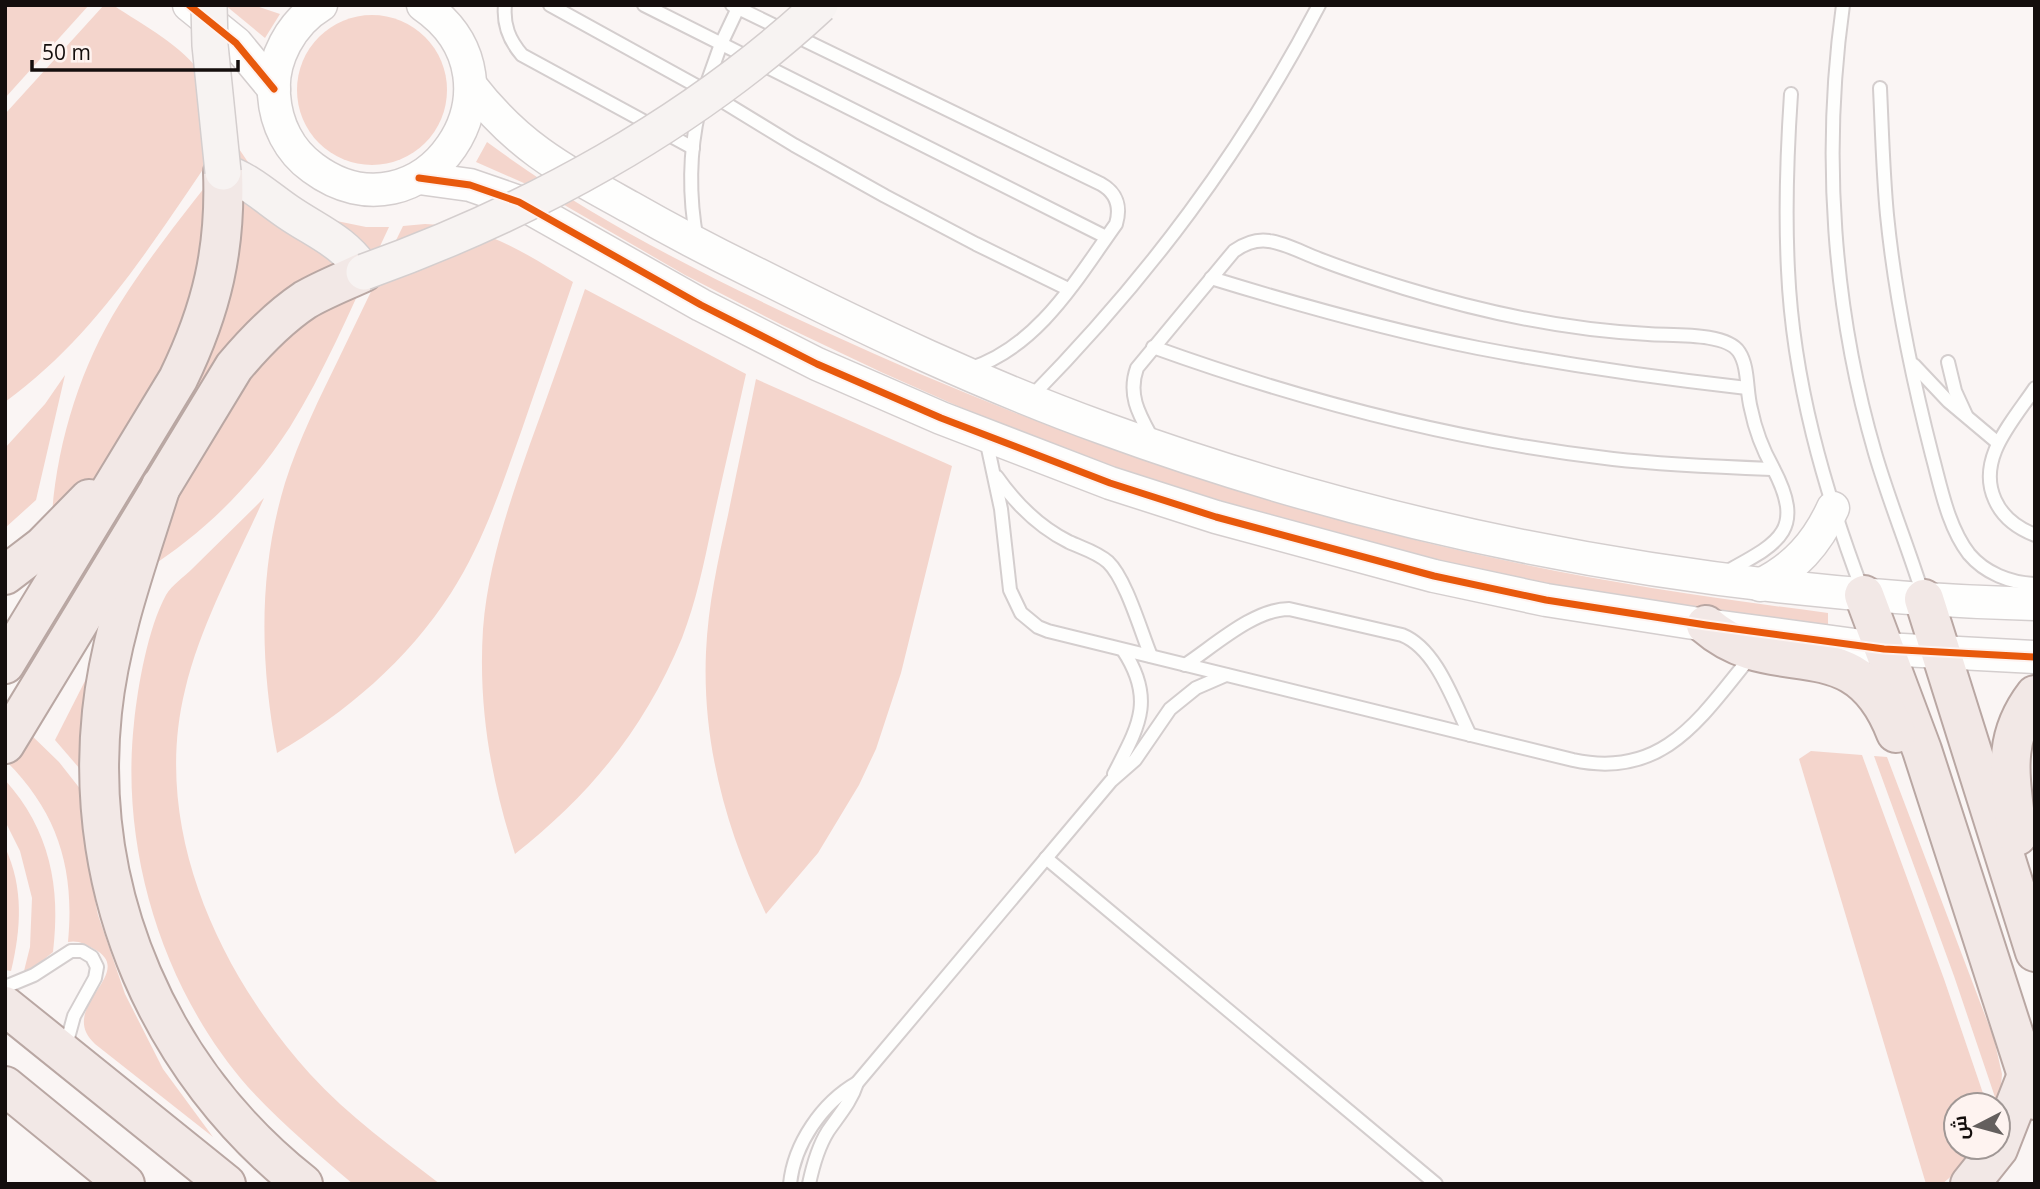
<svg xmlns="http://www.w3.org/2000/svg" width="2040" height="1189" viewBox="0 0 2040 1189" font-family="'Open Sans',Cairo,sans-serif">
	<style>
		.green { fill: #f4d5cc }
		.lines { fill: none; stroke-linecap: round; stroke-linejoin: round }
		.service-casing { stroke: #d4cece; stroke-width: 16 }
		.tertiary-casing { stroke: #d4cece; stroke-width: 35 }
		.secondary-casing { stroke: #d4cece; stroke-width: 38 }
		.primary-casing { stroke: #b9a7a3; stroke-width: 42 }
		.service { stroke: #fefefd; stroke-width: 12 }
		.tertiary { stroke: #fefefd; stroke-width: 32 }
		.secondary { stroke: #f7f3f2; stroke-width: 35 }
		.primary { stroke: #f2e8e6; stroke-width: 38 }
		.secondary-bridge-casing { stroke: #d4cece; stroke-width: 38; stroke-linecap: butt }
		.secondary-bridge { stroke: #f7f3f2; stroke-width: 35 }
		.cycleway-casing { stroke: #fef3f0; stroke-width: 11 }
		.cycleway { stroke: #e8590c; stroke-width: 7 }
	</style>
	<rect width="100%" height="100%" fill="#faf5f4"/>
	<g class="green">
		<polygon points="5,5 89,5 5,98"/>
		<path d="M104,5H113C144,26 182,45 203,76C214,92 221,113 230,130C162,227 102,332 5,402V114Z"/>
		<polygon points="225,5 253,5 280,14 265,38"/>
		<circle cx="372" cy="90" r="75"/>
		<path d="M487,142C591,219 709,278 826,332C1044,433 1272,511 1508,561C1614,584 1721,599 1828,613V626L1607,597L1394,552L1186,494L980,416L881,372L782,325L685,275L535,188L476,162Z"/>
		<path d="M237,146L250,165L322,218L366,227H389C358,292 328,366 290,427C232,517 152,576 55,618C54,592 51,565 51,538C52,459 77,372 119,305C154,249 197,198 237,146Z"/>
		<path d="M425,224C486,226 523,252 573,282C556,332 538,382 521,432C501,488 483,543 451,593C407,661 347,712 277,753C260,663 258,572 285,483C299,439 320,397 340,356C361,312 382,269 403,226Z"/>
		<path d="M585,289L746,374C735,424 723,474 712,525C704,563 696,602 682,638C645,728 591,794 515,854C491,780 478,707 483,629C488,565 509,504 530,444C549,392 567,341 585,289Z"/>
		<polygon points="65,375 36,500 5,528 5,448 45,404"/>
		<path d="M756,379L952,466L901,673L876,749L859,785L818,853L766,914C727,832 702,745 706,652C708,605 718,560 728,515C737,470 747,424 756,379Z"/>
		<path d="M264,498C236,561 201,623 185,690C151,828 219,973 310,1074C348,1116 395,1149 440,1184H353C317,1153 280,1122 248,1087C163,990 120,851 134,723C138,685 148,628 166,595C172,585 184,577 192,569C216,545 240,522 264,498Z"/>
		<polygon points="86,679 88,680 80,769 55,740"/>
		<path d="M27,731L59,762L81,790L90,874L98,915L125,994L163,1069L213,1137L95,1044C55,1007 139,973 94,949C85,944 78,940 68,942C75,869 58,812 5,760Z"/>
		<polygon points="1811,751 1862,755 1944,979 1987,1105 1956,1105 1956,1147 1979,1147 1954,1174 1942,1184 1926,1184 1799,759"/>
		<polygon points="1874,756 1887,757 1994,1039 2002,1074 1999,1109 1954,976"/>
		<path d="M5,780C50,830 61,887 53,952L37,965L24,971L30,947L32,898L20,851L5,821Z"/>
		<path d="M5,847C24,888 21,929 11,971L5,970Z"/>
	</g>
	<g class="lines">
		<defs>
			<g id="service">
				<path d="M505,5C503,25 509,40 522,55L693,148"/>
				<polyline points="550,5 704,90 794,145 885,196 976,244 1068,289"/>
				<polyline points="644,5 1106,237"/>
				<path d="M732,5L1101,184C1117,193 1121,207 1116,224C1076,280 1038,347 969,369"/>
				<path d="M1843,5C1822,154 1833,309 1875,453C1889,501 1908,547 1923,595"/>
				<path d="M1880,88C1882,130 1883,173 1887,215C1895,296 1912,377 1932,455C1941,488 1948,527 1969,554C1985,573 2010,583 2035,584"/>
				<polyline points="705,89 721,44 738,8"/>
				<path d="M1791,94C1787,153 1785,211 1788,270C1793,381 1824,489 1863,592"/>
				<path d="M697,241C689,198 689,153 699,110"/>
				<path d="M1211,278C1299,305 1388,330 1478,348C1567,365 1657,378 1747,388"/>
				<path d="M1153,347C1303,401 1455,441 1613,459C1666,465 1720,467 1773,469"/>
				<polyline points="1948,362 1955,391 1966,415"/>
				<polyline points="1914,365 1948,401 1998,443"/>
				<path d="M2035,388C2013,421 1976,459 1995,500C2003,518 2017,528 2035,535"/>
				<path d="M1030,398C1148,278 1241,154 1319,5"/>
				<path d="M986,439L1001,509L1010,590L1021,613L1038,627L1048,631L1573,760C1664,780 1701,717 1752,655"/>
				<path d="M1153,440C1140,416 1127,396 1137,368L1234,251C1244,244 1256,239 1269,241C1285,243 1303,253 1319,259C1347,270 1375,279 1404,288C1482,312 1566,330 1648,334C1671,336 1726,332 1739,352C1749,367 1746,391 1751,409C1755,429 1763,450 1773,468C1806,531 1779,543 1726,572"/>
				<path d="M997,477C1016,504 1039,527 1069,542C1082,548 1097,552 1108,562C1126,579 1141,632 1151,656"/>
				<path d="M1185,665C1214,646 1254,609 1289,609L1402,635C1437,649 1454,703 1470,735"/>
				<path d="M1114,774C1138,727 1156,700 1123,650"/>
				<polyline points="1046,858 1436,1184"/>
				<polyline points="5,987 34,975 71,951 82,951 92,957 97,967 95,978 74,1016 65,1049"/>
				<path d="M790,1184C794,1144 822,1103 857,1083"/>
				<path d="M809,1184C813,1165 818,1147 828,1131C839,1115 851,1102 857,1083L1111,781L1135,760L1170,709L1196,688L1226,675"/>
			</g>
			<g id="tertiary">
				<polyline points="189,5 236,43 274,89"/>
				<path d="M321,5C291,23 271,60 274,95C276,124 289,151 313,168C422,249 537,83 423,5"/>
				<path d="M471,86C519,148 563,170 630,207C672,231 714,253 757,274C870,331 984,385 1103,428C1402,537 1717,595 2035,604"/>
				<polyline points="419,178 470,185 519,202 701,305 817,364 941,418 1110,483 1216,517 1434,576 1546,600 1706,625 1884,649 2035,657"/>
				<path d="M1760,585C1795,568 1817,543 1833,508"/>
			</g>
			<path id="secondary" d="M223,172C249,180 266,197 288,212C317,232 344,241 364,272"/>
			<g id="primary">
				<path d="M161,486C138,560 110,635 102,712C83,894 160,1071 303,1184"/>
				<polyline points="5,575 43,546 89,499"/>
				<polyline points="1864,595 1922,750 2035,1100"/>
				<polyline points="1924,599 2035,952"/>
				<path d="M1706,625C1776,686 1854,624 1896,733"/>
				<path d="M5,664L178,379C212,309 226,249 223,172"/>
				<path d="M5,744L234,367C255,342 278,318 305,300C324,289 345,281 364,272"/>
				<path d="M2017,836C2012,782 1999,742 2035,695"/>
				<polyline points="5,1006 226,1184"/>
				<polyline points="5,1086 125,1184"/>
				<polyline points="1970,1184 1998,1149 2027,1075"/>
			</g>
		</defs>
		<use href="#service" class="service-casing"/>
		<use href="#tertiary" class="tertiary-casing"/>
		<use href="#secondary" class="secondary-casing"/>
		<use href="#primary" class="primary-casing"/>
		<use href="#service" class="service"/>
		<use href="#tertiary" class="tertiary"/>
		<use href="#secondary" class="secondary"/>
		<use href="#primary" class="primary"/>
		<defs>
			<g id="secondary-bridge">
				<polyline points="209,5 210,45 223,172"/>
				<path d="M364,272C529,213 691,125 820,5"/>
			</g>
		</defs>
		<use href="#secondary-bridge" class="secondary-bridge-casing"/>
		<use href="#secondary-bridge" class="secondary-bridge"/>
		<defs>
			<g id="cycleway">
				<polyline points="189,5 236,43 274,89"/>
				<polyline points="419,178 470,185 519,202 701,305 817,364 941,418 1110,483 1216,517 1434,576 1546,600 1706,625 1884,649 2035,657"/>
			</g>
		</defs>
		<use href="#cycleway" class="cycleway-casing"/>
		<use href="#cycleway" class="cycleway"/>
	</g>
	<rect width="2040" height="1189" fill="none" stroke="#140e0d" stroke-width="14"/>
	<g transform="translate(1977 1126) rotate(264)"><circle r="33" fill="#fef3f0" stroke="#a09795" stroke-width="2"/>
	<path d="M0-5L12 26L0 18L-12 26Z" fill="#645f5e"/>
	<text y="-10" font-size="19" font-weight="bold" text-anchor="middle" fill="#140e0d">ش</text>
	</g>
	<path d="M32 60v10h206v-10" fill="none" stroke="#140e0d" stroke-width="3.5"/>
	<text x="42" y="60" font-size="21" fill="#140e0d" stroke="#fef3f0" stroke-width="5" paint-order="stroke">50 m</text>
</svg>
